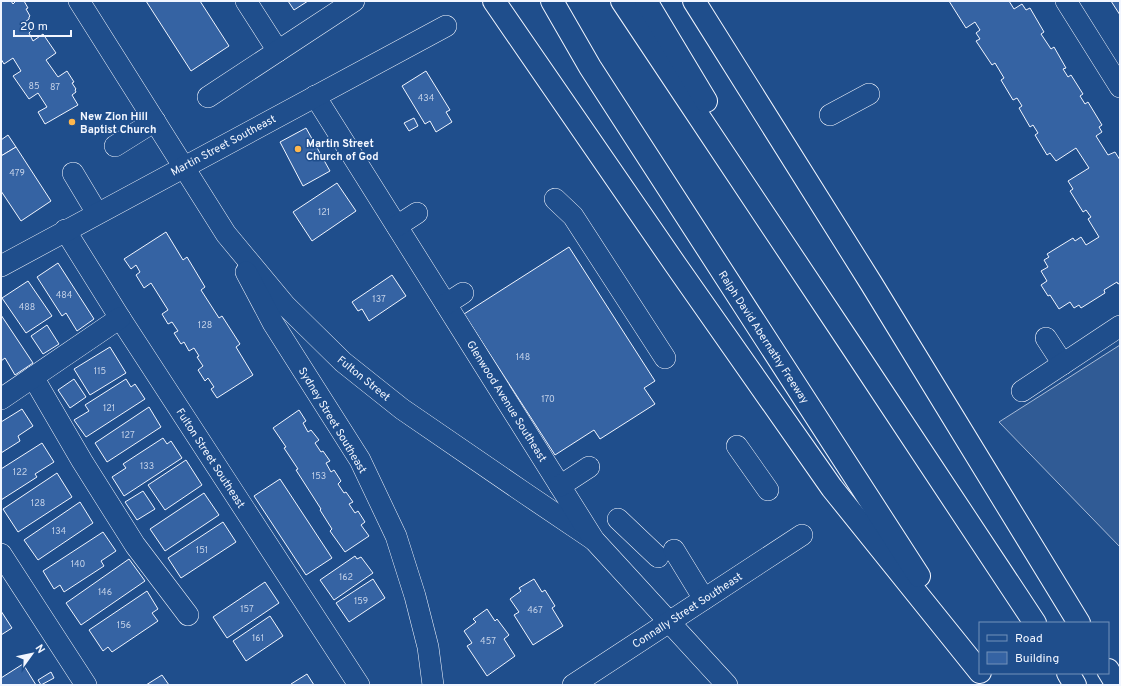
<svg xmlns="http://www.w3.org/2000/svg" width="1121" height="686" viewBox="0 0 1121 686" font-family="Overpass,sans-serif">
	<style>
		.built { fill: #305b95; stroke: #a8bbd7 }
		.building { fill: #3563a3; stroke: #f2f6ff }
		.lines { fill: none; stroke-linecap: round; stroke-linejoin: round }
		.minor-casing { stroke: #f2f6ff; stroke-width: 22 }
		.highway-casing { stroke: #f2f6ff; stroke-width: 24 }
		.minor { stroke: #1f4e8c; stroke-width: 21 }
		.highway { stroke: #1f4e8c; stroke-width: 22 }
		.poi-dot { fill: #ffb74d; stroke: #1f4e8c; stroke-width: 1.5 }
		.labels { text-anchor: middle; stroke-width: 3; stroke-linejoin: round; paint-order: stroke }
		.number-label { font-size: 9px; fill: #c3d1e8 }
		.poi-label { font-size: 11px; font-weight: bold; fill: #f2f6ff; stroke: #1f4e8c; text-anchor: start }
		.street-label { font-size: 11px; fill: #f2f6ff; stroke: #1f4e8c }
	</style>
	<rect width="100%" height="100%" fill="#1f4e8c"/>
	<polygon class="built" points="1120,345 1120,547 999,422"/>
	<g class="building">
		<polygon points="1,1 11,1 13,4 16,1 24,1 28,8 26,9 30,16 29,17 29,19 25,22 31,31 29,33 33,41 43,34 56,53 46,60 58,77 67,71 74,82 72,83 76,89 75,90 76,92 72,95 78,105 45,124 38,112 47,107 38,93 29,99 13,76 21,71 13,58 4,64 1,59"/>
		<polygon points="146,1 200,1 229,46 191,71"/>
		<polygon points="288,1 308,1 294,10"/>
		<polygon points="949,1 1009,1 1014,9 1022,4 1026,10 1030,8 1044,32 1041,34 1051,49 1054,47 1066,68 1063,69 1068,77 1071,75 1083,94 1080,96 1085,104 1088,102 1102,125 1099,127 1102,132 1096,136 1108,155 1115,152 1120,160 1120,283 1118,284 1117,282 1104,290 1105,293 1081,308 1079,305 1074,308 1070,302 1059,309 1050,295 1048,296 1041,285 1047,281 1041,271 1048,267 1044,260 1049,257 1047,254 1073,238 1075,241 1081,237 1086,245 1099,237 1088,219 1091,217 1086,210 1083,212 1070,191 1073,189 1068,181 1089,168 1076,148 1056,161 1050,153 1047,155 1035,135 1038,133 1033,125 1030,127 1019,108 1022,106 1017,98 1013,100 1001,80 1004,78 995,63 992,65 976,41 980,39 976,33 980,30 975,22 966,28"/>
		<polygon points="1111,1 1120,1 1120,15"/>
		<polygon points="426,71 450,110 446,112 452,122 436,132 430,121 425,124 402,86"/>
		<polygon points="414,118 418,126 409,131 404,123"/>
		<polygon points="306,128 330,171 303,186 280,142"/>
		<polygon points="8,135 16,147 1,156 1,140"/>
		<polygon points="16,147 51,201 21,221 1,191 1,156"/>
		<polygon points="337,183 356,211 312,241 293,212"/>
		<polygon points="166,232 183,260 187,257 205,287 201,290 219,318 222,316 240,344 236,347 253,375 217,398 211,389 214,387 208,378 205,381 198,370 203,366 197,357 199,356 194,348 189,351 184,342 181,344 174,333 178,331 172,322 168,324 162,314 168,310 151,283 144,288 136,275 140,272 136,265 131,269 124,259"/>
		<polygon points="569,247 655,381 644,388 655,404 600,439 594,430 555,455 464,314"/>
		<polygon points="58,263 94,319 77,331 66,313 62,316 37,277"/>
		<polygon points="392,275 406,296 369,321 362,309 358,311 352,302"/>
		<polygon points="28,281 52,316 26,333 2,298"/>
		<polygon points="1,315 33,363 15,375 5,358 1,361"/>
		<polygon points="47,325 59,344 43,354 31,336"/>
		<polygon points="110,347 126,373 90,395 74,369"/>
		<polygon points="74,379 86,397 70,408 58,390"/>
		<polygon points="126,379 131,387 135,384 145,399 86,437 74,420 89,411 85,405"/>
		<polygon points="149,407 161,427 107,462 95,443"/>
		<polygon points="22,409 33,426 18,436 20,441 1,453 1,422"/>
		<polygon points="299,410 306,421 303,423 308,432 311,430 319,440 315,443 321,452 323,451 330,461 326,463 331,472 334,470 341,481 338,484 344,493 346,492 353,502 349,504 355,513 358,511 365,522 361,525 369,536 345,552 330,531 332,529 320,510 321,509 296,470 298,469 284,448 286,447 273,428"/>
		<polygon points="163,438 167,444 171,441 182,458 124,496 112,477 126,468 123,464"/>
		<polygon points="42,443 54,462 35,474 37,477 1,500 1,469"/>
		<polygon points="186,460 202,485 165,510 148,485"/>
		<polygon points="57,473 72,497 18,532 3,509"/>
		<polygon points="280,479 332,558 306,575 254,496"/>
		<polygon points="143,491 155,509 137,520 125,502"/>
		<polygon points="204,493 219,515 165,551 150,529"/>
		<polygon points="80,502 93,523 38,560 24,540"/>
		<polygon points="223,522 236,542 181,578 168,558"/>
		<polygon points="103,532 116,551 101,561 104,566 64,592 60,585 54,589 43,571"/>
		<polygon points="355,556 357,559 361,557 373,573 334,600 320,580"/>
		<polygon points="129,559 145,581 81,625 66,603"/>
		<polygon points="373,579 385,598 349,622 336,603"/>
		<polygon points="534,579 542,592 545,590 555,606 552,608 563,626 533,645 514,615 519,612 510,599 521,591 519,588"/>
		<polygon points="265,582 279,603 227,638 213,617"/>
		<polygon points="147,591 158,609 152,613 158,621 112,652 108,647 103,651 89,630"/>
		<polygon points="487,609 495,621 497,619 509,635 504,639 515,656 487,676 467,646 472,643 464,631 476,622 473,619"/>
		<polygon points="1,611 12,628 1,635"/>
		<polygon points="270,616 283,636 246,661 233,641"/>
		<polygon points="23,664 36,685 1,685 1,678"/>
		<polygon points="51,672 54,678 41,685 38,680"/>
		<polygon points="307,674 314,685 292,685 291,684"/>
		<polygon points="162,675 169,685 146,685"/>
	</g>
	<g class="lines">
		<defs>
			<g id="minor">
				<polyline points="79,1 226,234 285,305 343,362 402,409 523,492 594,540"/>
				<polyline points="246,1 278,51"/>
				<polyline points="1066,1 1120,87"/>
				<polyline points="315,96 594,540 727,685"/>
				<polyline points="208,97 354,1"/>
				<polyline points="830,115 869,94"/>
				<polyline points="115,146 155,121"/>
				<polyline points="73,173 97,213"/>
				<polyline points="555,199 573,216 665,358"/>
				<polyline points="397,226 417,213"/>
				<polyline points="65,230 120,318 359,685"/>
				<polyline points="1,266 446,26"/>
				<polyline points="246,272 273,323 360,460 396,536 415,596 428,647 433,685"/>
				<polyline points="446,304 463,293"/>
				<polyline points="1046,338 1063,364"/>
				<polyline points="33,377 82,461 135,545 188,615"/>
				<polyline points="1022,391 1120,326"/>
				<polyline points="1,399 120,318"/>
				<polyline points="737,446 768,490"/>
				<polyline points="560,486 589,467"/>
				<polyline points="618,519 658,557"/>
				<polyline points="674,550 704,599"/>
				<polyline points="1,554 86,685"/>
				<polyline points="573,685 802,535"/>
			</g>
			<g id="highway">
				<polyline points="494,1 675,264 832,488 980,672"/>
				<polyline points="552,1 590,67 919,576"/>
				<polyline points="622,1 851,345 1035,623"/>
				<polyline points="646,1 706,101"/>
				<polyline points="694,1 871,283 1079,623"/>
				<polyline points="1108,670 1117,685"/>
				<polyline points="1068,673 1075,685"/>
			</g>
		</defs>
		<use href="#minor" class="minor-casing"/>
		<use href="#highway" class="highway-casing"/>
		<use href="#minor" class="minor"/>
		<use href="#highway" class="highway"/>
	</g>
	<g class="poi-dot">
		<circle cx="72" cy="122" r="4"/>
		<circle cx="298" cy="149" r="4"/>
	</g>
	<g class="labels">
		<g class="number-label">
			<text x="34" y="89">85</text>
			<text x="55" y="90">87</text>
			<text x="426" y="101">434</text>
			<text x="17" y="176">479</text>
			<text x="324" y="215">121</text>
			<text x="64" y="298">484</text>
			<text x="379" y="302">137</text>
			<text x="27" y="310">488</text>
			<text x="205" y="328">128</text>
			<text x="523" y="360">148</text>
			<text x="100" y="374">115</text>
			<text x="548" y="402">170</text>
			<text x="109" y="411">121</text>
			<text x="128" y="438">127</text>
			<text x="147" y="469">133</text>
			<text x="20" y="475">122</text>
			<text x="319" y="479">153</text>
			<text x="38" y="506">128</text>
			<text x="59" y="534">134</text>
			<text x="202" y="553">151</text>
			<text x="78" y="567">140</text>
			<text x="346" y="580">162</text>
			<text x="105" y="595">146</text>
			<text x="361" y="604">159</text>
			<text x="247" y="612">157</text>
			<text x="535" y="613">467</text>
			<text x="124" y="628">156</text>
			<text x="258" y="641">161</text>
			<text x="488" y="644">457</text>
		</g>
		<g class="poi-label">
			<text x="80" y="120">New Zion Hill<tspan x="80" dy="13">Baptist Church</tspan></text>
			<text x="306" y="147">Martin Street<tspan x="306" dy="13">Church of God</tspan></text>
		</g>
		<g class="street-label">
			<text transform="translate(223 145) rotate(-28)" y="4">Martin Street Southeast</text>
			<text transform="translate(764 337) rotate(57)" y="4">Ralph David Abernathy Freeway</text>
			<text transform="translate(364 378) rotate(39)" y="4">Fulton Street</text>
			<text transform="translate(507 401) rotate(58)" y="4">Glenwood Avenue Southeast</text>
			<text transform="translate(333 420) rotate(59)" y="4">Sydney Street Southeast</text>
			<text transform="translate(211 458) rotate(57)" y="4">Fulton Street Southeast</text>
			<text transform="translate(687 610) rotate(-33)" y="4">Connally Street Southeast</text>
		</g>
	</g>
	<rect width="1121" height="686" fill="none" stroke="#f2f6ff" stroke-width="4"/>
	<rect x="979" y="622" width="130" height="52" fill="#1f4e8c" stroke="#7391ba"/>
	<rect x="987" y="635" width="20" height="6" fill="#1f4e8c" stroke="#7391ba"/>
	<text x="1015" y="642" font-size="12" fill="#f2f6ff">Road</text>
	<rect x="987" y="652" width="20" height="12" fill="#3563a3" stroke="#7391ba"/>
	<text x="1015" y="662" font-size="12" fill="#f2f6ff">Building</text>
	<g transform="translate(32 654) rotate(57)" stroke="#1f4e8c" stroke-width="3" paint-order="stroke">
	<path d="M0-3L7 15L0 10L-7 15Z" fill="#f2f6ff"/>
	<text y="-6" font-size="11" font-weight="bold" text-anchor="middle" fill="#f2f6ff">N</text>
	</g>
	<path d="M14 30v6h57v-6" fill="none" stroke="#f2f6ff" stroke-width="2"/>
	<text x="20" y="30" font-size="12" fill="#f2f6ff" stroke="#1f4e8c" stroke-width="3" paint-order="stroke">20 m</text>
</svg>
